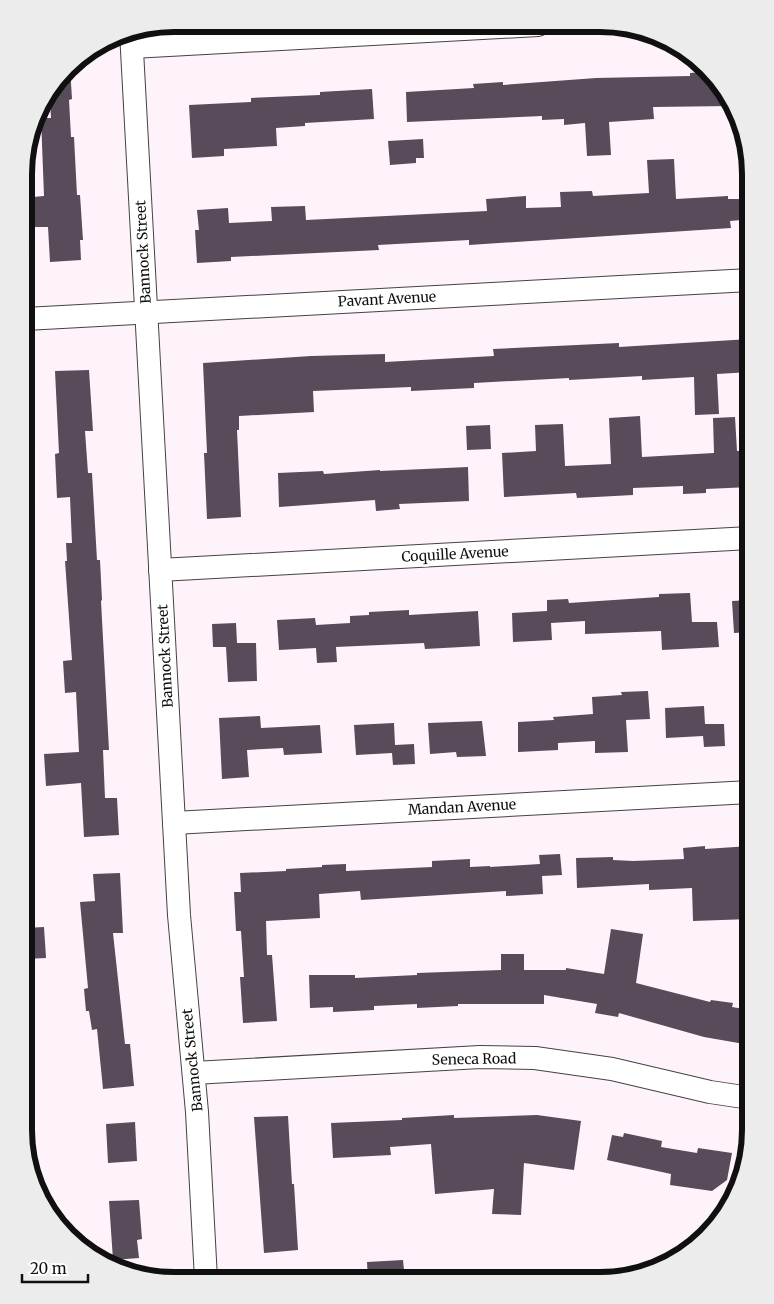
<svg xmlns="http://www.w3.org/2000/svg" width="774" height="1304" viewBox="0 0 774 1304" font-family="Merriweather,serif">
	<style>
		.building { fill: #584b5a }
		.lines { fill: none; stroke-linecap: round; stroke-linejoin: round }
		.minor-casing { stroke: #434343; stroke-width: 24 }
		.minor { stroke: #fff; stroke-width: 22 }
		.labels { text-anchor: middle; stroke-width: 5; stroke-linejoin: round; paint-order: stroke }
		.street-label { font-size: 14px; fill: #101010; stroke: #fff }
		.rim { fill: none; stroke: #101010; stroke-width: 6 }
	</style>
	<rect width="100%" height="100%" fill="#fff3fb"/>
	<g class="building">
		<polygon points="70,67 72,99 69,100 71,137 74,137 77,195 80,195 83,240 80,240 81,260 50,262 48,227 35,227 33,197 44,196 41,118 51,118 50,101 44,101"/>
		<polygon points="704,72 730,106 653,107 654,119 609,122 611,155 587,156 585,123 564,125 564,119 542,120 542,116 407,122 406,92 474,88 473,84 503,82 503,85 596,78 690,76 690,73"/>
		<polygon points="372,89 374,119 305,123 305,126 276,128 277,146 224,149 224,156 192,158 189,105 251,102 251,98 320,95 320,92"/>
		<polygon points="423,139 424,158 416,158 416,163 390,165 388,141"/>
		<polygon points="674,159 676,199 728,196 728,199 740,199 741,220 730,221 731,228 469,245 469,240 378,245 379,250 231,257 231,261 197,263 195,230 199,230 197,210 228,208 229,223 272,221 271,207 305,206 306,220 487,211 486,199 526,196 526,208 561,207 560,192 592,191 593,196 649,193 647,160"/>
		<polygon points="750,339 750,372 717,374 719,414 695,415 694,377 642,380 642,376 569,380 569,378 474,383 474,388 411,391 411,387 313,391 314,412 239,416 239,430 237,430 241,517 207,519 204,453 207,453 203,363 311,356 385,354 385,362 494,356 493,349 619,343 619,347"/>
		<polygon points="89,370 93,431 85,431 88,473 92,473 97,560 100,560 102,600 101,601 109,750 103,750 105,798 117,798 119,835 84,837 81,783 46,786 44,754 79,752 76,692 65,693 63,661 72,660 65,561 67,561 66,543 72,543 70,497 57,498 55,454 59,453 55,371"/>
		<polygon points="640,416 642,457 714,453 713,418 735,417 737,451 750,450 750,487 706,489 706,493 683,494 683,486 633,488 633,495 577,498 576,493 504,497 502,453 536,451 535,425 563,424 565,466 611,464 609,418"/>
		<polygon points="490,425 491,449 467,450 466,426"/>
		<polygon points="468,467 469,501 399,504 400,509 376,511 375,500 279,507 278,473 323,471 324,474 380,470 380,471"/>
		<polygon points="690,593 692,622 717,622 719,647 662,650 661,631 585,634 585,621 551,623 552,640 513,642 512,613 547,611 547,600 568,599 569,603 659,597 659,594"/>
		<polygon points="750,600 750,632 734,633 732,601"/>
		<polygon points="409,610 409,615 478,611 480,646 425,649 424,643 336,647 337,662 317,663 316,648 279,650 277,620 315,618 316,625 350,623 350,616 369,615 369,612"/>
		<polygon points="236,623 237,643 256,643 257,681 228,682 226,647 213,647 212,624"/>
		<polygon points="648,691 650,719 626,720 628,752 595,753 595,741 558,743 558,750 518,752 518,722 554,720 553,717 593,714 592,697 622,695 621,692"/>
		<polygon points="704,706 705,724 724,724 725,746 704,747 703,736 666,738 665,708"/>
		<polygon points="260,716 261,728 320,725 322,753 284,755 283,748 247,750 249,777 222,779 219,718"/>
		<polygon points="482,721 486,756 457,757 456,752 430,754 428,723"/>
		<polygon points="394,723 395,745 414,744 415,764 393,765 392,753 356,755 354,725"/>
		<polygon points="705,846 705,849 750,846 750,919 693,921 692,888 649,890 649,884 577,888 576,858 613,857 613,860 633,861 684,859 683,848"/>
		<polygon points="560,854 562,875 542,876 543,894 506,896 506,891 361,900 360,891 319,894 320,918 266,921 267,955 272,955 277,1021 243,1023 240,977 244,977 241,931 236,931 234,892 241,892 240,873 286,871 286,869 322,867 322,865 346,864 346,871 432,867 432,861 470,859 470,867 490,866 490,867 540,864 539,855"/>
		<polygon points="120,873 123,933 113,933 125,1044 130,1044 134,1086 103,1089 97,1029 92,1030 89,1011 86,1011 84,989 88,988 80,902 95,901 93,874"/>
		<polygon points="44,927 46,958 24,959 24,928"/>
		<polygon points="611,929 643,934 636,983 710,1002 711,1000 733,1003 732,1007 750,1010 750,1045 704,1037 619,1013 618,1017 595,1013 597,1004 544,995 544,1004 458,1004 458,1006 417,1008 417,1004 374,1006 374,1010 333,1012 333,1007 310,1008 309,975 355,975 355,978 417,975 417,973 501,970 501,954 524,954 524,970 566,970 566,968 604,974"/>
		<polygon points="454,1115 454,1118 537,1115 581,1121 574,1170 524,1163 521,1215 492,1214 494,1189 435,1194 431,1144 390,1147 391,1155 333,1158 331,1123 402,1120 402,1118"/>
		<polygon points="288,1116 292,1184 294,1184 298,1250 264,1253 254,1117"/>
		<polygon points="135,1122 137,1161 108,1163 106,1124"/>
		<polygon points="624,1133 662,1141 661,1147 697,1153 698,1148 732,1153 727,1180 712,1191 670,1185 671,1174 607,1160 612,1135 623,1137"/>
		<polygon points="139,1200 142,1239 137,1240 139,1258 113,1260 109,1201"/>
		<polygon points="403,1260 405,1280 368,1280 367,1262"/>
	</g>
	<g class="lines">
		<defs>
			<g id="minor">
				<polyline points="131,32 179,915 197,1112 206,1279"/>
				<polyline points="132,47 538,25"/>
				<polyline points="25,319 750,280"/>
				<polyline points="160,570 750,538"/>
				<polyline points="174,823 750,792"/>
				<polyline points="194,1073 480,1057 535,1058 612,1069 710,1092 750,1098"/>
			</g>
		</defs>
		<use href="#minor" class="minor-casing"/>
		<use href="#minor" class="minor"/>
	</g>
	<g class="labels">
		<g class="street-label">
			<text transform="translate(143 252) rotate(-93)" y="5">Bannock Street</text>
			<text transform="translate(387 299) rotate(-3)" y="5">Pavant Avenue</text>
			<text transform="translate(455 554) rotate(-3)" y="5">Coquille Avenue</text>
			<text transform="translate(165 656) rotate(-93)" y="5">Bannock Street</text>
			<text transform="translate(462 807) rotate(-3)" y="5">Mandan Avenue</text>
			<text transform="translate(474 1059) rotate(-1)" y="5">Seneca Road</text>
			<text transform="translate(192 1060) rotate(-96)" y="5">Bannock Street</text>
		</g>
	</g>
	<path d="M0 0H774V1304H0ZM174 32H600A142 142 0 0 1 742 174V1130A142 142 0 0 1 600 1272H174A142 142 0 0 1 32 1130V174A142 142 0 0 1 174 32Z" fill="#ececec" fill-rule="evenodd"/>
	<path class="rim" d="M174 32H600A142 142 0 0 1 742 174V1130A142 142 0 0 1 600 1272H174A142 142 0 0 1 32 1130V174A142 142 0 0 1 174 32Z"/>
	<path d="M22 1274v8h66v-8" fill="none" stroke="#101010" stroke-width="2.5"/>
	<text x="30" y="1274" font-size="15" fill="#101010" stroke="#ffffff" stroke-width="4" paint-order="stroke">20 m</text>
</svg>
